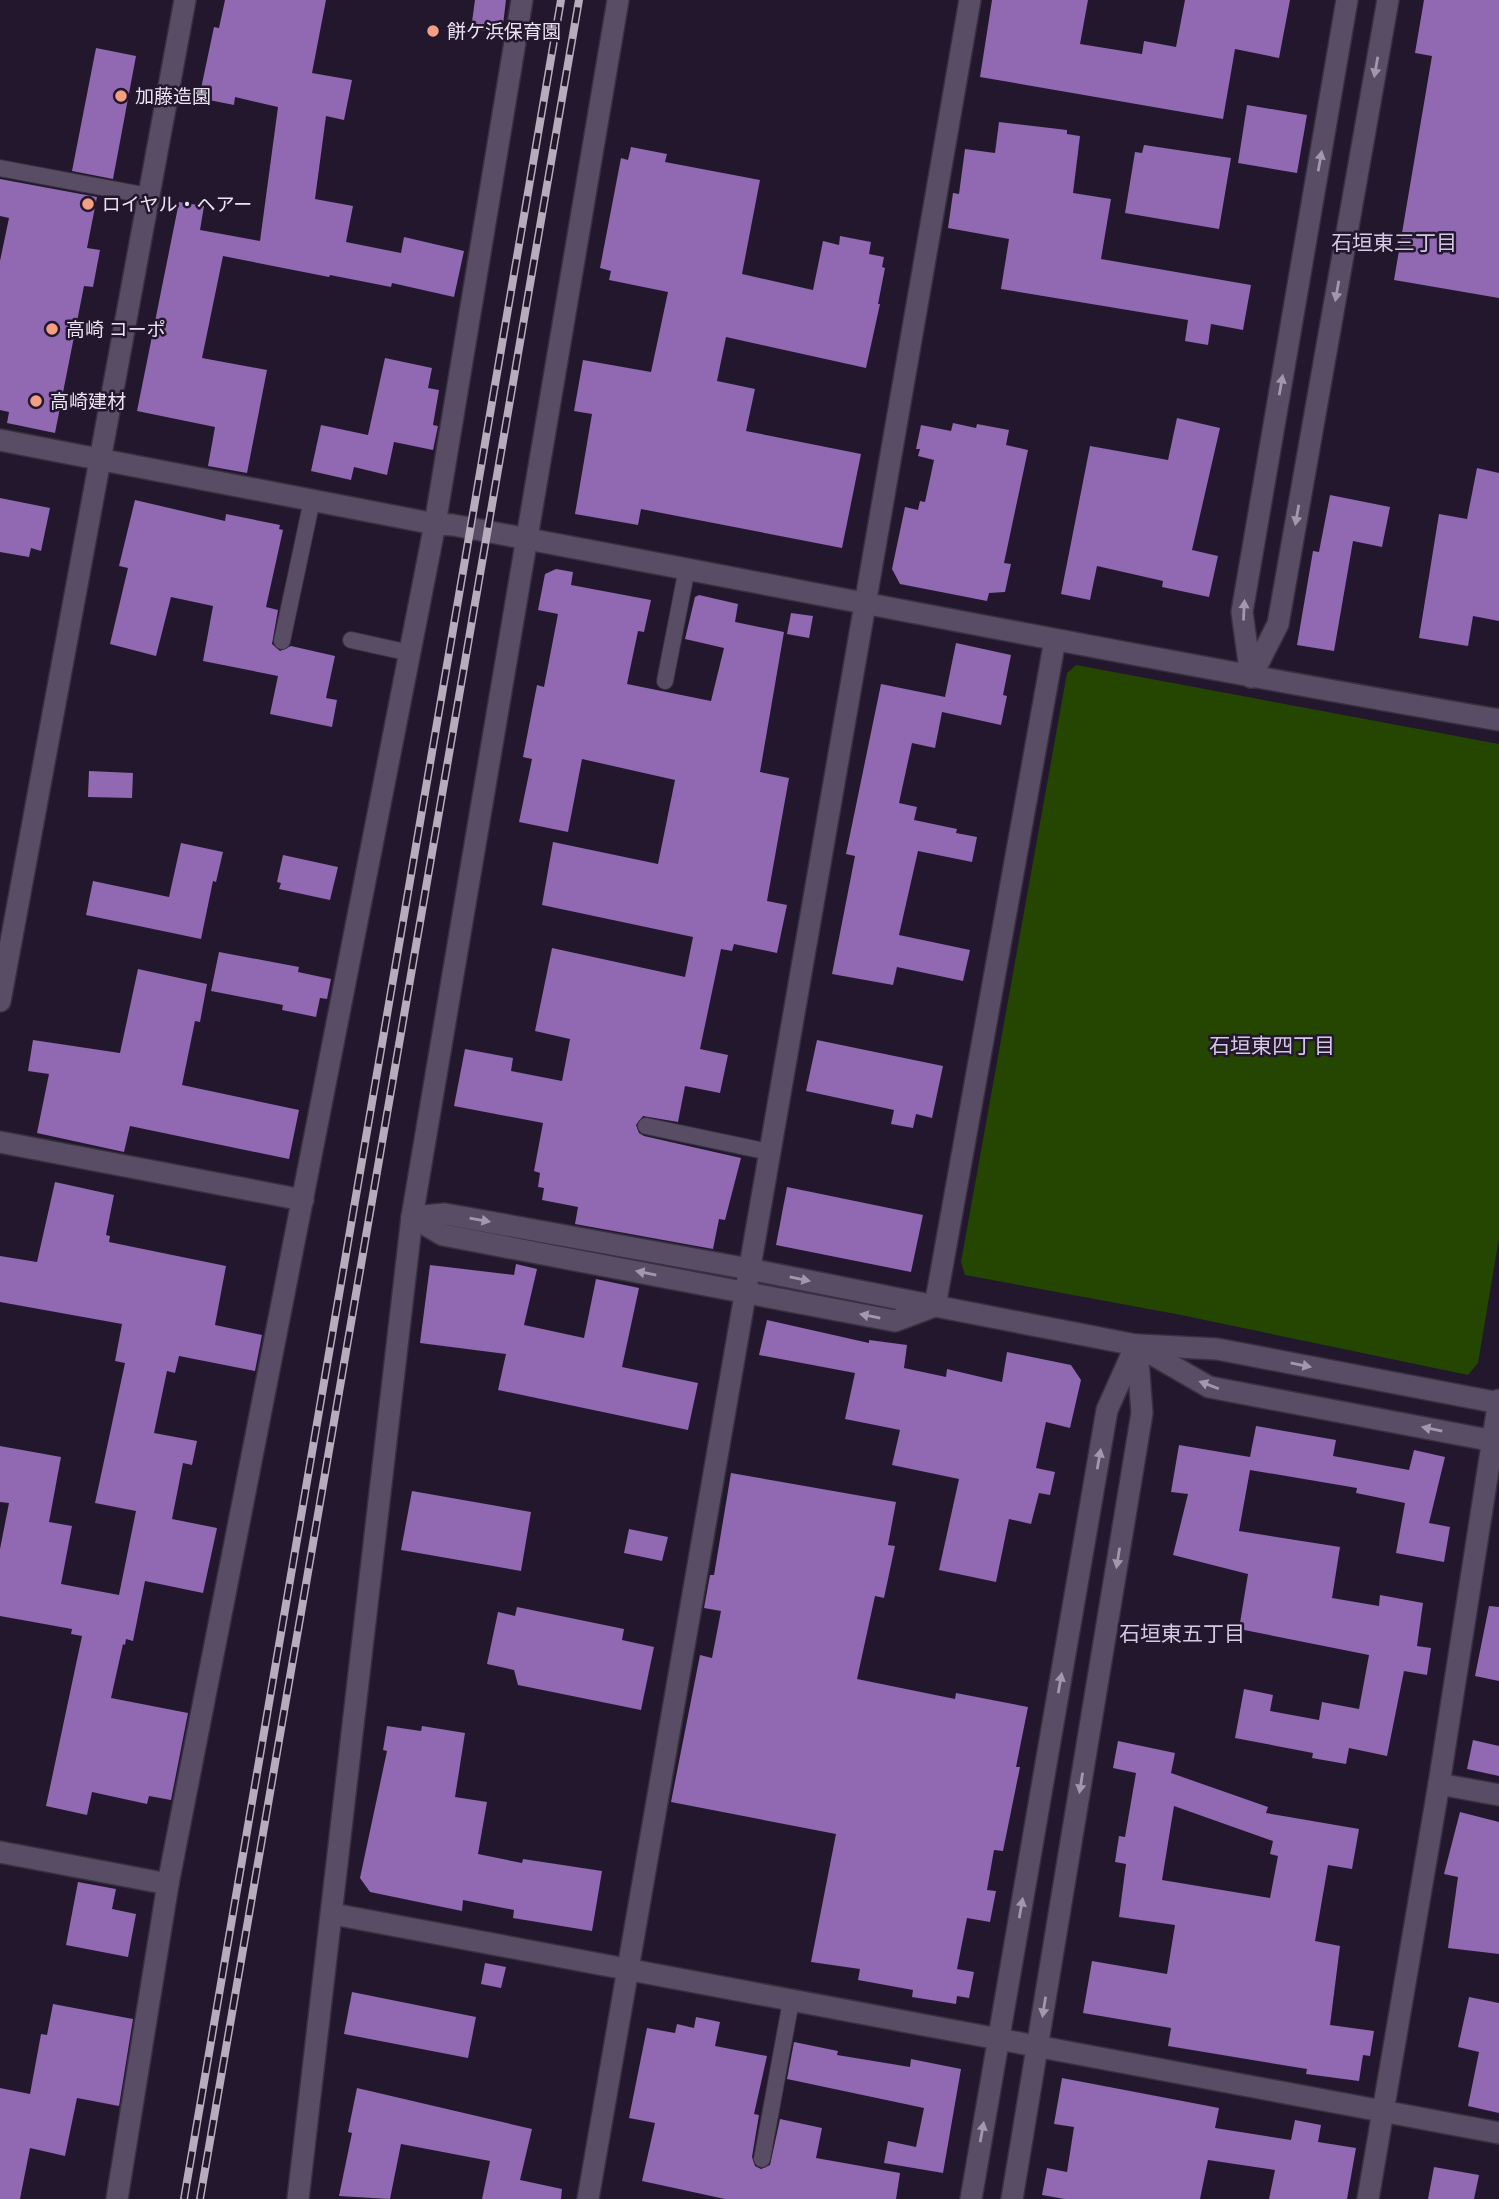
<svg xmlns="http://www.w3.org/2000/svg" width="1499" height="2199" viewBox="0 0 1499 2199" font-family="'Golos Text','Noto Sans JP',sans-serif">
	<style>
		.green { fill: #244600 }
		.building { fill: #9069b2; fill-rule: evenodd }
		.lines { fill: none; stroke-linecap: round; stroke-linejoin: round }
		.lane-casing { stroke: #383040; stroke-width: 18 }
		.street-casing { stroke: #383040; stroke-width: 24 }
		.secondary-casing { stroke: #383040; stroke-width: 24 }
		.lane { stroke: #594d65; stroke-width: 16 }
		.street { stroke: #594d65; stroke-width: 21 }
		.secondary { stroke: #594d65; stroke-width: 21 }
		.rail-casing { stroke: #b5adbc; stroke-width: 8 }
		.rail { stroke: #22172c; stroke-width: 5; stroke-dasharray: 16; stroke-linecap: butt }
		.oneway { fill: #a298ab }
		.poi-dot { fill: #f39f83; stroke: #22172c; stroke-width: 2.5 }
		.labels { text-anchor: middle; stroke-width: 5; stroke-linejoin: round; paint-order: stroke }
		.poi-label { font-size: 19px; fill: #eae3f1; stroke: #22172c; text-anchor: start }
		.neighbourhood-label { font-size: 21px; fill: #d6c8e5; stroke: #22172c }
	</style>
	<rect width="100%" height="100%" fill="#22172c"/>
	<polygon class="green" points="1076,665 1499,744 1499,1238 1478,1363 1468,1375 1176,1314 965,1275 961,1262 1067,673"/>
	<g class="building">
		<polygon points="225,0 326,0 312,73 352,80 344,120 326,116 315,199 353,206 346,242 401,253 404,237 464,251 454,297 392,283 391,287 330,275 329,277 223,256 202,358 267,370 247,473 208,466 215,427 137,411 179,202 204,206 200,230 260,241 278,107 235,97 234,105 199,98 214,27 219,28"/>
		<polygon points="475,0 506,0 502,33 471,29"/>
		<polygon points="992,0 1088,0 1080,44 1142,54 1144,41 1176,47 1185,0 1290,0 1279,58 1235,49 1223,119 980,77"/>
		<polygon points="1424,0 1499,0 1499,298 1394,280 1432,56 1415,53"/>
		<polygon points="96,48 136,56 113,179 72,171"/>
		<polygon points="1247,105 1307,115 1297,173 1238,163"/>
		<polygon points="999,122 1067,130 1067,134 1080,136 1073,193 1111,199 1101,259 1251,285 1243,330 1211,324 1208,345 1185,341 1188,320 1001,289 1009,239 948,228 953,193 959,194 965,149 995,153"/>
		<polygon points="1144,145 1231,158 1219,229 1125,213 1135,152 1142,153"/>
		<polygon points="631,147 667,154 665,162 760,180 742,274 813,290 823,241 839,245 840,236 871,242 869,254 884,257 882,267 885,268 878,304 880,304 866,368 726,337 717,381 755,389 746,431 861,454 842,548 641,509 638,525 575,514 592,414 574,411 583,360 651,372 668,292 609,280 611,271 600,268 621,158 628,160"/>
		<polygon points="0,179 97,197 87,248 100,250 93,287 84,286 55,433 7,423 9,412 0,410 0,261 9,218 0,216"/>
		<polygon points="385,358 432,368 428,388 439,390 433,425 438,426 433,450 394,442 387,475 354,467 351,480 311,471 321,425 368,435"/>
		<polygon points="1177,418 1220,428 1192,550 1218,556 1209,597 1162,587 1163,581 1097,566 1090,600 1061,594 1090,446 1168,460"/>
		<polygon points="953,423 976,428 977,424 1009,430 1006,445 1028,450 1004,563 1011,564 1005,592 989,593 987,601 900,584 892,569 905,507 918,510 920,501 925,502 934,460 918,456 920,449 916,449 921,425 951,431"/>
		<polygon points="1477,468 1499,473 1499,621 1473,616 1468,646 1419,638 1439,514 1467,519"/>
		<polygon points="1330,495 1390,507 1382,547 1353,541 1334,651 1297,645 1313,551 1319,552"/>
		<polygon points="0,498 50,508 41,551 31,548 29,557 0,552"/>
		<polygon points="135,500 225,521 226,514 280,525 279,529 283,530 266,607 278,610 272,644 280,651 291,646 335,656 326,698 337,700 332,727 270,714 278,676 203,661 213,606 171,597 156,656 110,644 128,568 119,566"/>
		<polygon points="556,569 573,572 571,585 651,600 644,632 638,631 627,684 711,701 724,648 685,639 695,597 699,595 738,604 735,622 784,632 760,772 789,778 767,901 787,905 777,953 734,944 732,951 721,949 700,1049 728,1055 720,1093 685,1086 678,1122 643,1116 636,1125 639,1133 644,1136 741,1158 725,1220 719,1219 713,1249 575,1224 578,1207 542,1200 544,1188 538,1187 540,1173 534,1171 543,1123 454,1106 465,1049 513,1058 511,1071 562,1081 570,1039 535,1031 552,948 685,977 693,937 542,905 553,842 658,864 675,780 582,759 568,832 519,822 532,759 523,757 537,685 544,687 558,614 538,610 545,574"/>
		<polygon points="791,613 813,616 809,638 787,634"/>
		<polygon points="956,643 1011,655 1003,695 1007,696 1001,725 942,712 935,748 912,743 899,803 917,807 914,820 957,829 956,833 977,837 972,862 918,851 899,935 970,950 963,981 897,967 893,985 832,974 855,856 846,854 881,684 945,697"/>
		<polygon points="89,771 133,773 132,798 88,797"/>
		<polygon points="181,843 223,852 216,882 213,881 201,939 86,915 93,881 169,897"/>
		<polygon points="283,855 338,867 330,900 279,889 281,883 277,882"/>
		<polygon points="219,952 299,967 298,972 331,979 327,999 320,998 316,1017 282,1010 283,1005 211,991"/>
		<polygon points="138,969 207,984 200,1022 195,1021 182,1085 299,1110 289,1159 130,1126 124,1152 37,1133 49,1074 28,1071 33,1040 120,1053"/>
		<polygon points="817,1040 943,1066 932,1118 916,1114 913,1128 891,1124 894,1110 806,1091"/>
		<polygon points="55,1182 114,1195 106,1235 110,1236 109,1242 226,1266 215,1325 262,1335 255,1371 179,1356 175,1373 167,1371 154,1433 197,1441 192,1465 183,1463 172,1519 217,1528 203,1593 145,1581 133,1641 126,1639 125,1645 123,1644 111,1698 188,1713 171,1800 149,1796 147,1804 92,1792 87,1815 46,1806 82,1636 71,1634 72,1629 0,1616 0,1549 9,1503 0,1502 0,1446 61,1457 49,1522 72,1526 61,1584 119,1595 136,1511 95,1503 125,1363 115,1361 122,1324 0,1302 0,1256 37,1262"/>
		<polygon points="787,1187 923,1215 911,1272 776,1245"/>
		<polygon points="516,1264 537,1269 524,1325 584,1338 596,1279 639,1288 622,1367 698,1383 688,1430 498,1390 506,1354 420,1343 430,1265 514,1275"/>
		<polygon points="767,1320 869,1343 869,1340 907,1345 904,1368 946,1377 947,1369 1002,1382 1007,1352 1071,1365 1081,1380 1070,1428 1046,1422 1036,1468 1055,1472 1050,1495 1039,1493 1031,1524 1009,1519 996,1582 939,1570 959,1479 892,1465 900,1430 845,1419 855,1373 759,1355"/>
		<polygon points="1256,1426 1336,1440 1333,1456 1409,1470 1414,1450 1445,1457 1429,1523 1450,1527 1444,1562 1396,1553 1405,1503 1356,1493 1357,1488 1250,1470 1239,1531 1340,1547 1332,1598 1379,1606 1380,1595 1423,1603 1417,1646 1431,1648 1427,1675 1404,1671 1387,1756 1349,1748 1346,1764 1312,1758 1313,1753 1235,1738 1244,1689 1273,1695 1270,1711 1319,1720 1322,1702 1359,1709 1369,1655 1239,1629 1248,1574 1173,1555 1188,1494 1171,1492 1179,1445 1250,1457"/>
		<polygon points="731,1473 896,1502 888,1545 895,1546 884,1598 875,1596 857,1679 955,1699 956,1693 1028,1707 1016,1767 1020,1767 1003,1851 994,1850 987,1890 996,1891 990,1922 967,1918 957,1969 974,1972 969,1998 957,1996 956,2004 912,1997 913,1990 858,1980 860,1969 811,1962 836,1834 671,1802 700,1655 712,1658 721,1611 704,1608 710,1575 714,1575"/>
		<polygon points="412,1491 531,1512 521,1571 401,1550"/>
		<polygon points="629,1529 668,1537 662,1561 624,1553"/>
		<polygon points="1489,1606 1499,1607 1499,1681 1475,1676"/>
		<polygon points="517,1607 624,1629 622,1640 654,1647 641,1710 518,1685 514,1670 487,1664 498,1612 515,1616"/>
		<polygon points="387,1726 421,1731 422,1726 465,1733 455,1797 487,1802 478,1854 522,1863 523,1859 602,1871 592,1931 513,1918 514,1910 463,1900 462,1911 370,1892 360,1878 387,1751 383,1750"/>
		<polygon points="1473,1740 1499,1746 1499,1776 1467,1769"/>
		<path d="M1118,1741L1175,1753L1171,1773L1268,1807L1266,1813L1359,1829L1352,1869L1328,1865L1315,1941L1340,1946L1330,2025L1374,2031L1370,2056L1363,2055L1359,2081L1306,2074L1307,2069L1168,2046L1171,2028L1083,2013L1092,1961L1167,1974L1175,1925L1119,1917L1126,1864L1115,1862L1119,1836L1125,1837L1136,1773L1113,1768ZM1174,1806L1273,1841L1270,1854L1278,1856L1270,1898L1162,1880Z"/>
		<polygon points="1460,1812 1499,1822 1499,1954 1448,1948 1458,1877 1444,1874"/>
		<polygon points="78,1882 116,1889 112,1909 136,1914 128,1957 66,1945"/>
		<polygon points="485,1963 506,1967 501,1988 481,1984"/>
		<polygon points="352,1992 476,2017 468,2058 344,2034"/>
		<polygon points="1469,1997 1499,2003 1499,2113 1468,2106 1479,2052 1458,2047"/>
		<polygon points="53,2004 133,2019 119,2106 77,2098 65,2156 30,2148 20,2199 0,2199 0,2088 30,2094 41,2034 47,2035"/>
		<polygon points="696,2017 720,2022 715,2046 767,2056 754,2114 759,2115 752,2157 755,2166 761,2169 770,2165 780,2119 822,2128 816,2158 900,2173 896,2199 725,2199 642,2181 655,2123 629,2118 647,2028 675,2033 677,2024 694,2028"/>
		<polygon points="794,2042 838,2051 837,2055 910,2067 911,2059 961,2069 943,2173 884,2163 888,2141 916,2147 924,2108 787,2079"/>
		<polygon points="1062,2078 1219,2108 1215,2128 1291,2140 1295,2120 1321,2125 1318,2142 1356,2148 1347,2199 1269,2199 1275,2170 1208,2160 1200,2199 1065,2199 1042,2195 1047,2168 1067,2172 1074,2127 1054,2124"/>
		<polygon points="357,2088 532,2129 520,2180 562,2189 561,2199 482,2199 490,2161 401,2144 390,2199 339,2196 352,2133 348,2132"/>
		<polygon points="1434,2167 1479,2175 1474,2199 1428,2199"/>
	</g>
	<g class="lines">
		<defs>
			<g id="lane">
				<polyline points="0,168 149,196"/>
				<polyline points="351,640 410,653"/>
				<polyline points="282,641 312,500"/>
				<polyline points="665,681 687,568"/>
				<polyline points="646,1126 769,1152"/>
				<polyline points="762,2159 791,2001"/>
			</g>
			<g id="street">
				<polyline points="1251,677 1278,624 1388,0"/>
				<polyline points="1251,677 1242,612 1347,0"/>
				<polyline points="0,1142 303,1200"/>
				<polyline points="412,1217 443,1235 895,1321 935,1306"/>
				<polyline points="412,1217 445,1214 749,1269 930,1305"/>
				<polyline points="1136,1345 1209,1387 1499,1442"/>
				<polyline points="1139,1345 1217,1349 1499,1403"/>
				<polyline points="1439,1784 1499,1795"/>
				<polyline points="0,1852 168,1884"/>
				<polyline points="117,2199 168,1884 435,524 522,0"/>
				<polyline points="971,2199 1107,1410 1136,1345"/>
				<polyline points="1012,2199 1142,1413 1137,1347"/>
			</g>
			<g id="secondary">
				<path d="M0,440L435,524L453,525C802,590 1150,660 1499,720"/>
				<polyline points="1055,640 935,1306 1136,1345"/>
				<polyline points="0,1001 185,0"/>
				<polyline points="333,1914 1499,2133"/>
				<polyline points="298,2199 412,1217 618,0"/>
				<polyline points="588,2199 970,0"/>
				<polyline points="1368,2199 1439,1784 1499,1400"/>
			</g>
		</defs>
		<use href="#lane" class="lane-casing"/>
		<use href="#street" class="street-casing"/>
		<use href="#secondary" class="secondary-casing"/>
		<use href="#lane" class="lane"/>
		<use href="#street" class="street"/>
		<use href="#secondary" class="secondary"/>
		<defs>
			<g id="rail">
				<polyline points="184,2199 561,0"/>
				<polyline points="200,2199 579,0"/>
			</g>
		</defs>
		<use href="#rail" class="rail-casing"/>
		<use href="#rail" class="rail"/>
	</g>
	<defs><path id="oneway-solid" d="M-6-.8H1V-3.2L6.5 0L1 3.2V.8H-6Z" transform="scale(1.75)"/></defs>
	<g class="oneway">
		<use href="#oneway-solid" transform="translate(1376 67) rotate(100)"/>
		<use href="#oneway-solid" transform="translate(1320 161) rotate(-80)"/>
		<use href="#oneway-solid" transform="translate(1337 291) rotate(100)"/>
		<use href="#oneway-solid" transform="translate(1281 385) rotate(-80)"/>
		<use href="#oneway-solid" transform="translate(1297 515) rotate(100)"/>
		<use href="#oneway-solid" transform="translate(1244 610) rotate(-87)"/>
		<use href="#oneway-solid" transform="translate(480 1220) rotate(10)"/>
		<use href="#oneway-solid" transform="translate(646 1273) rotate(-169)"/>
		<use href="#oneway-solid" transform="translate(800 1279) rotate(12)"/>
		<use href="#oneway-solid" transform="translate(870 1316) rotate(-169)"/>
		<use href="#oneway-solid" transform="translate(1301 1365) rotate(11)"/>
		<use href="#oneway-solid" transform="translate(1209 1385) rotate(-159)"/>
		<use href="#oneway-solid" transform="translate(1432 1429) rotate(-169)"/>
		<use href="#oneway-solid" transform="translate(1099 1459) rotate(-80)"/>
		<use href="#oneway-solid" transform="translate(1118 1558) rotate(99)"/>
		<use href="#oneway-solid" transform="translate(1060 1683) rotate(-80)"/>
		<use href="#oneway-solid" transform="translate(1081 1783) rotate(99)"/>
		<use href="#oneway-solid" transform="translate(1021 1908) rotate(-80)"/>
		<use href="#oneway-solid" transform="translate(1044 2007) rotate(99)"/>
		<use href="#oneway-solid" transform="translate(982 2132) rotate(-80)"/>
	</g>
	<g class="poi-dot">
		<circle cx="433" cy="31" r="7"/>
		<circle cx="121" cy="96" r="7"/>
		<circle cx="88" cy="204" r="7"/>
		<circle cx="52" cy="329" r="7"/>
		<circle cx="36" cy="401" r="7"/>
	</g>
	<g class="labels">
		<g class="poi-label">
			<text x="447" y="38">餅ケ浜保育園</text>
			<text x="135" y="103">加藤造園</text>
			<text x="102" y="211">ロイヤル・ヘアー</text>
			<text x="66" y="336">高崎 コーポ</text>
			<text x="50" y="408">高崎建材</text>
		</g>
		<g class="neighbourhood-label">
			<text x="1394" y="250">石垣東三丁目</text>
			<text x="1272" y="1053">石垣東四丁目</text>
			<text x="1182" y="1641">石垣東五丁目</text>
		</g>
	</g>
</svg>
